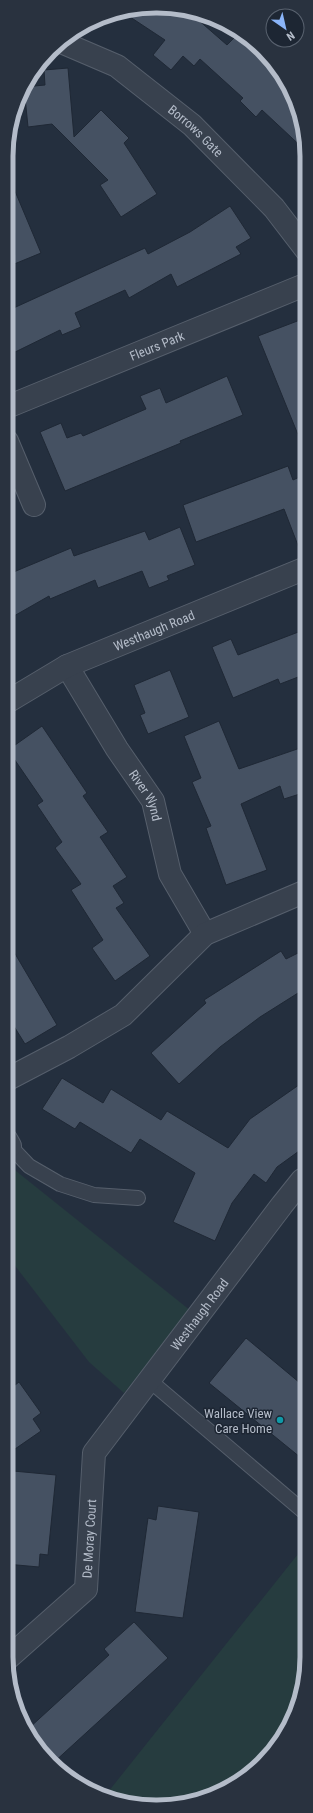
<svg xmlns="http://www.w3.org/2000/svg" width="313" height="1813" viewBox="0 0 313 1813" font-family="'Roboto Condensed',sans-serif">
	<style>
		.green { fill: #263c3f }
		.building { fill: #455162; stroke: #1f2835 }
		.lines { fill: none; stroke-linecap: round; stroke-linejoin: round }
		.lane-casing { stroke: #565f6c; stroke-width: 16 }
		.street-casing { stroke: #565f6c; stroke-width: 24 }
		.lane { stroke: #38414e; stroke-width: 14 }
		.street { stroke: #38414e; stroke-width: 22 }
		.culture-dot { fill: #0f9aa8; stroke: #1d2633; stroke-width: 1.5 }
		.labels { text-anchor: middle; stroke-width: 3; stroke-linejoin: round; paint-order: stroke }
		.street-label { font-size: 13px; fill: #b4bcc9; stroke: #1d2633 }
		.poi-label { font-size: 13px; fill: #b4bcc9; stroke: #1d2633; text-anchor: end }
		.rim { fill: none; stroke: #b4bcc9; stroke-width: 5 }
	</style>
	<rect width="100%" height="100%" fill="#242f3e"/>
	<g class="green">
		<polygon points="6,1159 11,1167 191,1311 124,1393 89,1362 6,1254"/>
		<polygon points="306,1544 306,1676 291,1723 256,1770 205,1799 147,1807 104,1797"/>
	</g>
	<g class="building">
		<polygon points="176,7 188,11 227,45 237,35 266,61 264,62 282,79 295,99 307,152 262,110 256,117 240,101 243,98 200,59 194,66 183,56 171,70 153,55 165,40 121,11"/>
		<polygon points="68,68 74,137 101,110 129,138 124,143 157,194 121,217 100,185 108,180 52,124 28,127 24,87 45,85 44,70"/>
		<polygon points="7,172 41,253 7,267"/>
		<polygon points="230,206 251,238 236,247 241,254 177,287 171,274 129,298 125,290 75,313 81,327 62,335 60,330 7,356 7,311 145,248 148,254 190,232"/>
		<polygon points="300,320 307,337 306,451 305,452 258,336"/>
		<polygon points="227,376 243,415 180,441 181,443 65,491 40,432 61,423 67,438 81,433 83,436 146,409 140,396 160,388 166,403"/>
		<polygon points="288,466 293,480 306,474 306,556 302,556 284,509 196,542 183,505"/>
		<polygon points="180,527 195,565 167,576 169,580 149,588 142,571 98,588 95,580 50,599 49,596 7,620 7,576 16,571 71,548 74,556 145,531 149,540"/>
		<polygon points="301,631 306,644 306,674 280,684 278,679 233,698 212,647 231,639 238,655"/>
		<polygon points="170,670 189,717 148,734 140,715 145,713 134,685"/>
		<polygon points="219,721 239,769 306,746 306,792 284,799 280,786 241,804 267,870 226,885 206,828 211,826 192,782 201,778 184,736"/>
		<polygon points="42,726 87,793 83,796 108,832 100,837 127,877 113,886 124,903 116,908 150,956 115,981 92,948 103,940 71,890 81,884 55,848 62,842 37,805 43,801 8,750"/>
		<polygon points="7,940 57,1025 25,1044 7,1015"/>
		<polygon points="306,949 306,988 260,1017 220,1047 179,1084 151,1053 206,1003 204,1000 281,951 286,959"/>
		<polygon points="62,1078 103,1103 111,1089 161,1120 167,1111 228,1148 250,1119 306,1080 306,1146 277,1167 266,1183 254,1174 232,1203 215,1241 173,1222 195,1173 140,1139 131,1153 80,1122 75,1129 42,1109"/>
		<polygon points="246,1338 306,1388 306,1462 209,1383"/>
		<polygon points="19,1382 41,1413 33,1419 41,1431 15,1449 6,1437 6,1392"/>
		<polygon points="13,1471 56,1475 48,1555 40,1554 39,1567 6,1564 6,1535"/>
		<polygon points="158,1506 199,1512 183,1618 135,1612 148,1518 156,1520"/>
		<polygon points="134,1622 168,1658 52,1764 28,1729 109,1655 104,1649"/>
	</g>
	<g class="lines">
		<defs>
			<g id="lane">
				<polyline points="10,1146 29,1166 60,1184 94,1195 138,1198"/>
				<polyline points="149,1380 303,1511 306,1507"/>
			</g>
			<g id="street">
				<path id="s1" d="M61,42L117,66L192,125L274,208L307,251"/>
				<path id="s2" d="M7,407L307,284"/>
				<polyline points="7,441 34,505"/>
				<path id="s3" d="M67,666L117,749L153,801L170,874L205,934"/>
				<path id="s4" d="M7,702L67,666L306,568"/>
				<polyline points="6,1080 69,1047 123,1015 205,934 306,891"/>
				<polyline points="6,1139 10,1146"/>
				<path id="s5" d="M7,1659L86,1589L94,1453L282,1205L302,1180L306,1178"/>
			</g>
		</defs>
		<use href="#lane" class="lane-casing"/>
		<use href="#street" class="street-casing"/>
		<use href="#lane" class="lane"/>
		<use href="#street" class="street"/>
	</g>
	<circle class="culture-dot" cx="280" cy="1420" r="4"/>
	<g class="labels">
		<g class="street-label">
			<text dy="5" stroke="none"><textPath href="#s1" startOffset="163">Borrows Gate</textPath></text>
			<text dy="5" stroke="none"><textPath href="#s2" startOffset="162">Fleurs Park</textPath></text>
			<text dy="5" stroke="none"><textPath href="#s4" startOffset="164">Westhaugh Road</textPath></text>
			<text dy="5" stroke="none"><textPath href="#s3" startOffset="152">River Wynd</textPath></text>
			<text dy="5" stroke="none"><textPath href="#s5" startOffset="416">Westhaugh Road</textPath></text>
			<text dy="5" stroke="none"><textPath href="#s5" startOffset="156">De Moray Court</textPath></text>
		</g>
		<g class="poi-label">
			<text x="272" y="1418">Wallace View<tspan x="272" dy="15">Care Home</tspan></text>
		</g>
	</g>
	<path d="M0 0H313V1813H0ZM156 13H157A143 143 0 0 1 300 156V1657A143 143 0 0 1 157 1800H156A143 143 0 0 1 13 1657V156A143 143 0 0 1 156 13Z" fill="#29323f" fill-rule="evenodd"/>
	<path class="rim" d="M156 13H157A143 143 0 0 1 300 156V1657A143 143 0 0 1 157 1800H156A143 143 0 0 1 13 1657V156A143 143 0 0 1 156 13Z"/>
	<g transform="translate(285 28) rotate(146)"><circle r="19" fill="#1d2633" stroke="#59626f"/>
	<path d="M0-3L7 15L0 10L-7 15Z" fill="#8ab4f8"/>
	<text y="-6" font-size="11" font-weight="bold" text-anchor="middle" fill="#b4bcc9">N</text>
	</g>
</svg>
